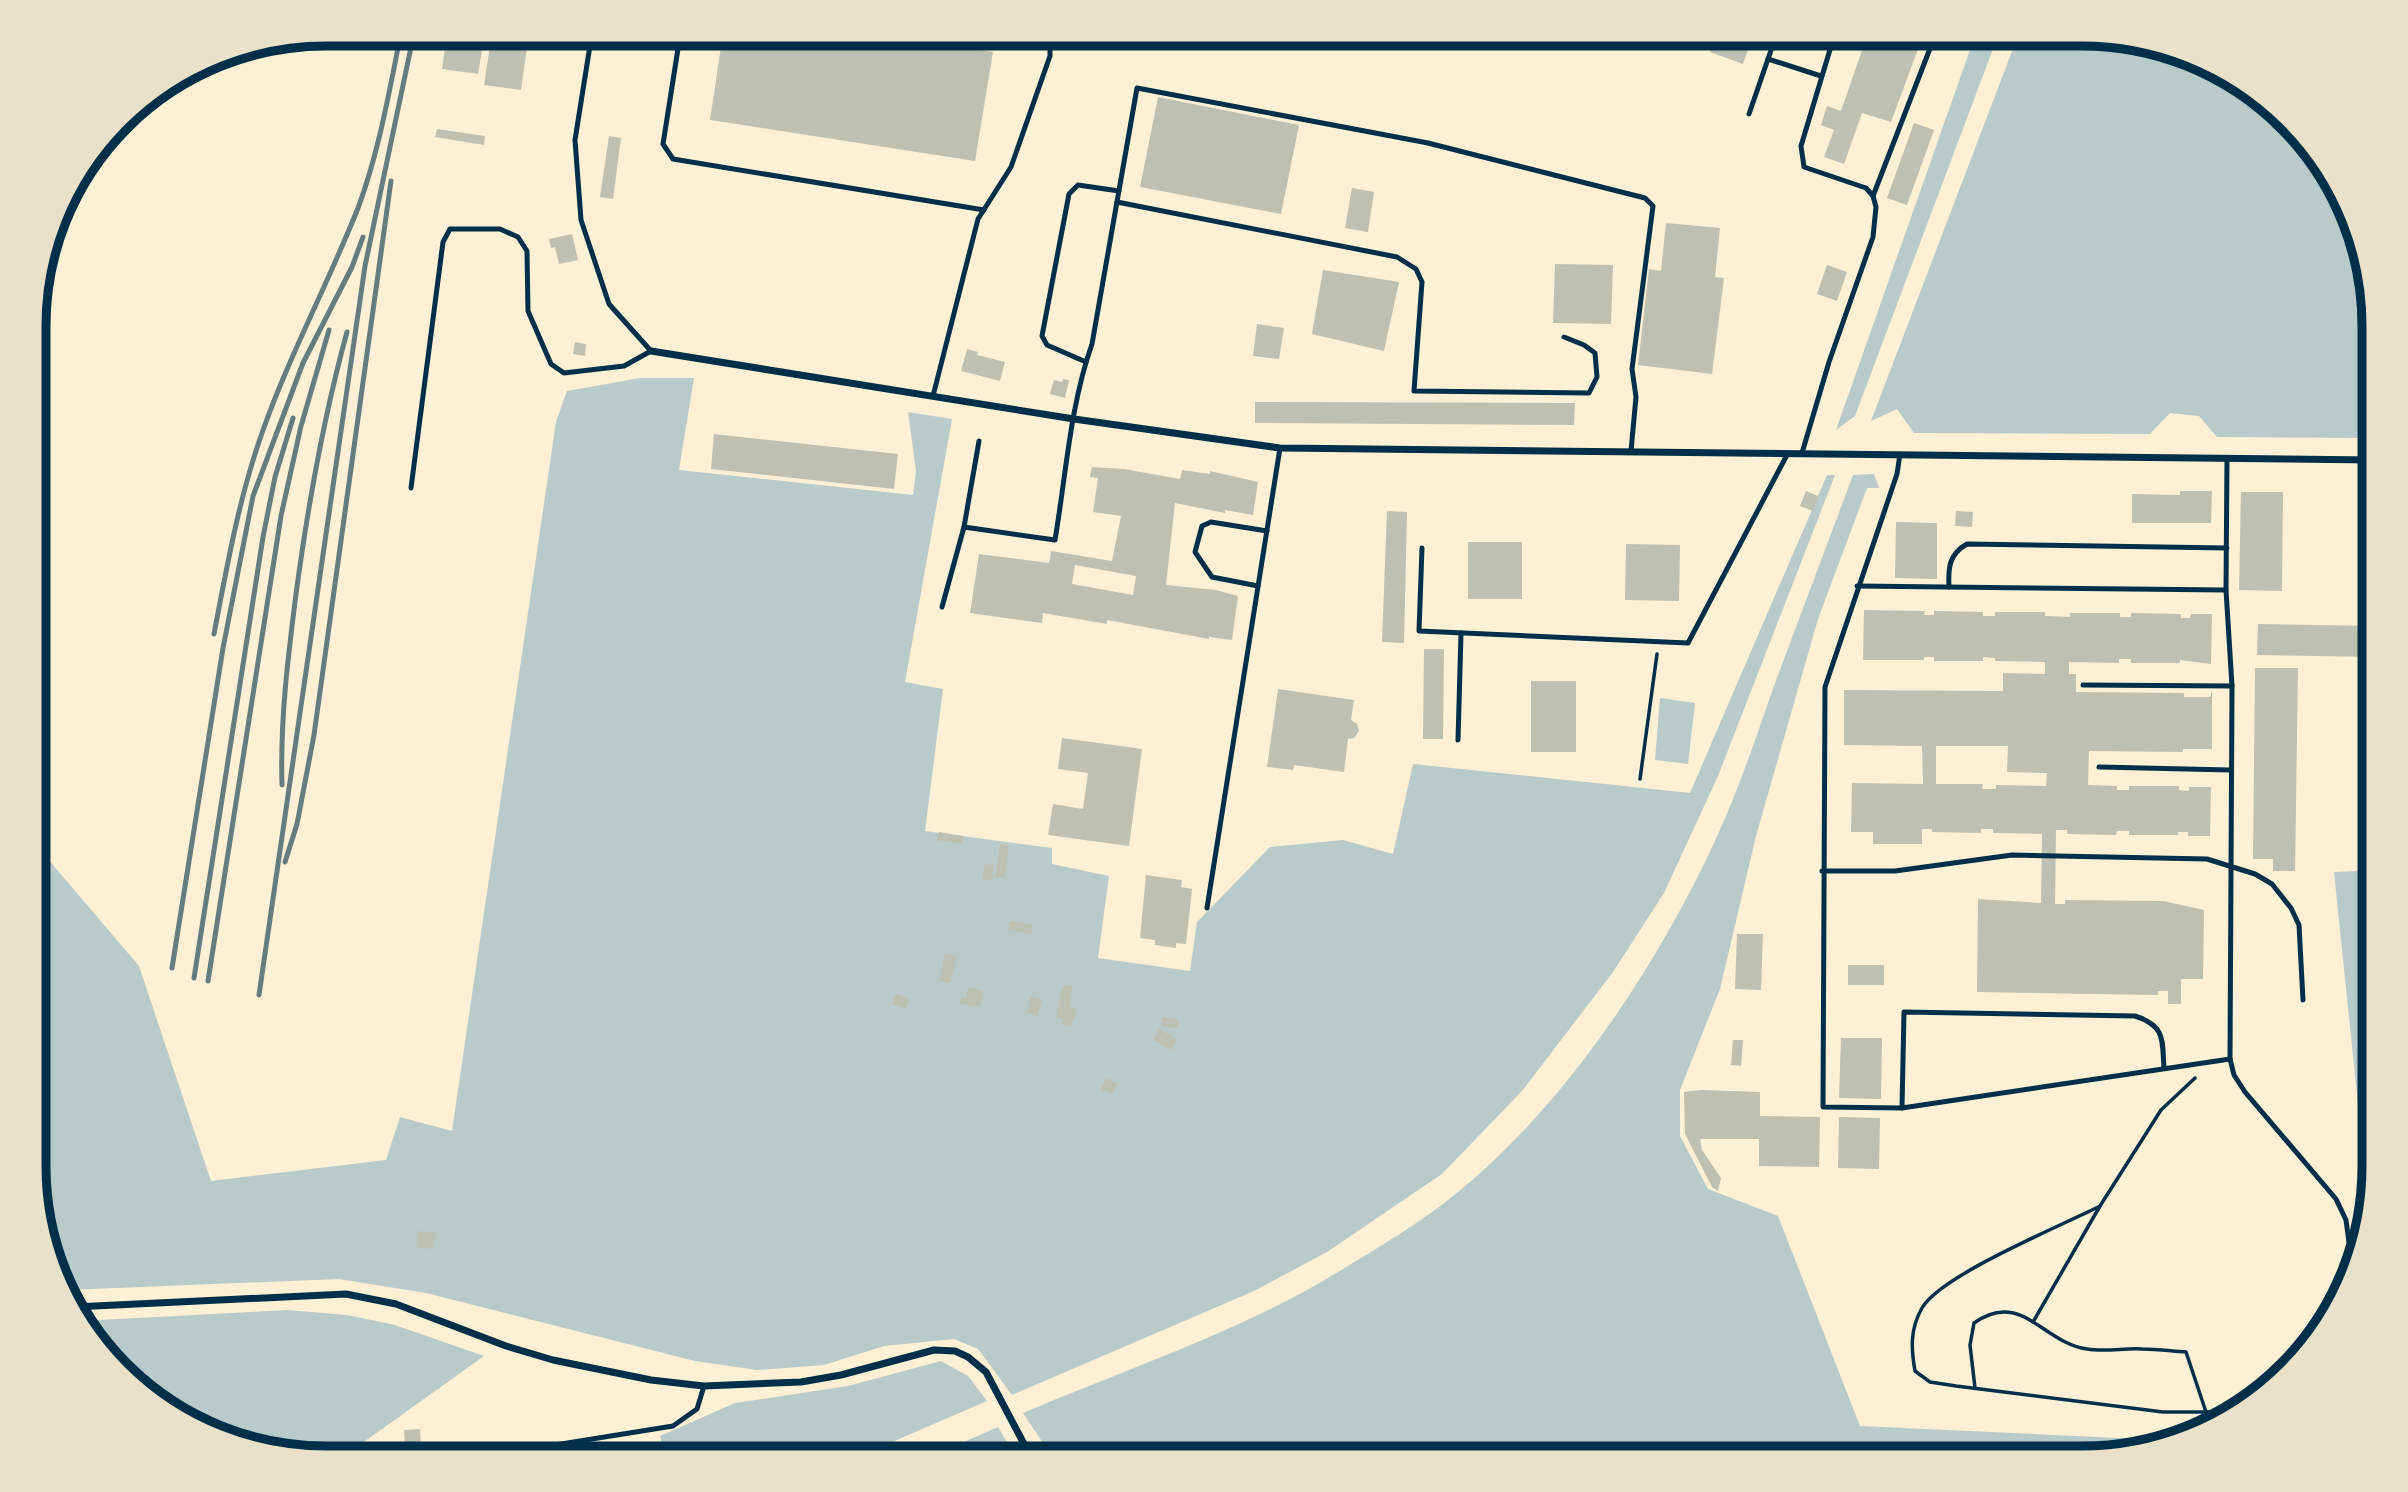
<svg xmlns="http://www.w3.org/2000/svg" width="2408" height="1492" viewBox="0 0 2408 1492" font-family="Ubuntu,sans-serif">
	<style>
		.green { fill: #b9caca }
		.building { fill: #bec0b2; fill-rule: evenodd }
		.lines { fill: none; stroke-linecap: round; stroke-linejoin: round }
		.path { stroke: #003049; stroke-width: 3.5 }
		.service { stroke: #003049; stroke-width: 5 }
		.minor { stroke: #003049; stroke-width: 7 }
		.rail { stroke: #657d81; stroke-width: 5 }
		.rim { fill: none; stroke: #003049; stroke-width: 9 }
	</style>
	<rect width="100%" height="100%" fill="#fdf0d5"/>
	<g class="green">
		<polygon points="1976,33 1999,33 1855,416 1836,430"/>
		<polygon points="2019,33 2083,33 2158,43 2244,82 2336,180 2374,307 2374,438 2217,437 2199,416 2170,413 2150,434 1914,433 1897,409 1871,421"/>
		<polygon points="640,378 694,378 679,470 913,495 916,471 908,412 952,419 905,682 943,689 925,831 1052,848 1052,864 1109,876 1098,958 1190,971 1197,922 1270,847 1343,840 1393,854 1413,764 1690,793 1827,475 1835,475 1718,776 1664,893 1613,972 1522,1091 1442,1174 1327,1252 1254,1291 1012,1395 978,1349 954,1339 884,1346 824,1365 757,1370 695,1361 426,1293 339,1279 68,1290 36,1204 36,845 139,966 211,1181 386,1160 400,1117 452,1131 556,422 567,391"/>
		<path d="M1874,474L1879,488H1867L1818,619L1756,836L1720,989L1680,1090V1136L1708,1189L1778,1216L1860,1426L2162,1440L2101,1458H1518L1478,1455L1356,1458H1053L1023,1413C1130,1367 1243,1331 1343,1269C1382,1245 1423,1221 1458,1192C1566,1104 1657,966 1715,841C1738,791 1756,738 1774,686C1800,616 1827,545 1853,475Z"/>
		<polygon points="1660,698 1695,703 1688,764 1655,760"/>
		<polygon points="2374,870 2374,1185 2369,1211 2334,872"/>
		<polygon points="287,1310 347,1315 395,1325 484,1356 361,1444 321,1443 287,1454 250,1449 164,1410 82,1328 80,1321"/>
		<polygon points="941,1361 968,1376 987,1401 853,1459 665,1459 660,1436 735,1403 848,1386"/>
		<polygon points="998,1427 1017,1459 925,1459"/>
	</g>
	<g class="building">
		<polygon points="447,33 485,33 478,74 442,69"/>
		<polygon points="492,33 529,33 521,90 484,85"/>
		<polygon points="723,33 880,33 993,52 975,161 710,120"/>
		<polygon points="1717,33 1754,33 1743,64 1710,52"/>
		<polygon points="1868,33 1924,33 1891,122 1862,113 1844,164 1824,157 1834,130 1821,125 1827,106 1841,111"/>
		<polygon points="1158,97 1299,125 1281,214 1140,187"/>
		<polygon points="1914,123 1934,130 1907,205 1887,198"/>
		<polygon points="437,129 485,136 484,145 435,137"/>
		<polygon points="609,136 621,138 613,199 600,197"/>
		<polygon points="1352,188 1374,192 1368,232 1345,228"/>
		<polygon points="1666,223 1720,228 1715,277 1724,278 1712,374 1638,365 1649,269 1661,271"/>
		<polygon points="572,234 578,260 559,264 555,247 551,248 549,239"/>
		<polygon points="1555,264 1613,265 1611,324 1553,323"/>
		<polygon points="1827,265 1847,272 1837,301 1817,294"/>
		<polygon points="1323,270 1399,282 1384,351 1312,334"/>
		<polygon points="1257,324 1284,328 1279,359 1253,356"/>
		<polygon points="575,342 586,344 585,356 573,354"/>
		<polygon points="967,349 978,352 977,355 1005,362 1000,381 961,371"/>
		<polygon points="1063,379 1069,380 1065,398 1050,394 1054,380 1062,382"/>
		<polygon points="1255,402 1575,403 1574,425 1255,423"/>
		<polygon points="714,434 898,454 894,489 711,469"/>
		<path d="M1092,467L1124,469L1180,479L1182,470L1210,474V471L1258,482L1253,515L1225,510V513L1175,503L1166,585L1216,590L1238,596L1232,640L1209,637V639L1107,620V624L1043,613L1042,623L970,613L979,554L1049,563L1051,551L1112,561L1121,516L1093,512L1098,478L1090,477ZM1075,565L1136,576L1133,595L1072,584Z"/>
		<polygon points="1806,491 1818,496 1813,511 1800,506"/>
		<polygon points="2180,491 2212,491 2211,523 2132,523 2132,494 2180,495"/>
		<polygon points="2241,492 2283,492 2282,591 2239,590"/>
		<polygon points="1387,511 1407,512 1404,643 1382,642"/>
		<polygon points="1956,511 1973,512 1972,527 1955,526"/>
		<polygon points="1896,522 1937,523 1937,579 1895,578"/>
		<rect x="1468" y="542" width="54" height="57"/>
		<polygon points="1626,544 1680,545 1679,601 1625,600"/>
		<path d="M1864,610L1925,611L1924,615H1934V611L1983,612V616H1995V612H2045V616L2070,617V613H2120V617H2131V613L2181,614V618H2190L2191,614H2212L2211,664L2180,660V663H2131V659H2119V663L2069,662V674H2076V692L2184,693V697H2210L2212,690V749H2183V752L2089,751L2088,785L2117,786V790H2129V786H2179V790L2189,791V787H2211L2210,836H2188V832H2178V835H2129V831H2117L2116,835L2067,834V830H2056L2055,904H2065V900L2163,901L2204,910L2203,979H2181V1004H2168V991H2158V995L1977,992L1978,899L2041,903L2042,834L1993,833V829H1981V833L1932,832V829H1922V844H1873V832H1851L1852,783L1923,784L1922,746L1844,745V690L2003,691V673L2045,674V662L1995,661V658L1983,657V661H1934V657H1924V660H1863ZM1936,746H2008L2007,772L2047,773L2046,786L1996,785V789H1982L1983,784H1936Z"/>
		<polygon points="2258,624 2374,626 2374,657 2257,655"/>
		<polygon points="1424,649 1444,649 1443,739 1423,739"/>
		<polygon points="2255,668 2298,668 2295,871 2273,871 2273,859 2253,859"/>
		<rect x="1531" y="681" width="45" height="71"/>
		<polygon points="1278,689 1354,700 1351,720 1357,724 1359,731 1354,738 1348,739 1344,772 1294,765 1293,770 1267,767"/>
		<polygon points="1062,738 1142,749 1129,846 1048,835 1053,804 1083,809 1088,773 1058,769"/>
		<polygon points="939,832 963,836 961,844 937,840"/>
		<polygon points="1000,844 1009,846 1004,878 995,877"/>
		<polygon points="985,864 994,865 992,881 982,879"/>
		<polygon points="1146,875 1182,880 1181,887 1192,889 1186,944 1176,943 1176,948 1155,945 1155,940 1140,938"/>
		<polygon points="1010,921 1033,925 1031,934 1008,930"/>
		<polygon points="1737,934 1763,934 1761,990 1735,989"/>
		<polygon points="944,954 957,956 950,983 940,982"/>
		<rect x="1848" y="965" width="36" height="20"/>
		<polygon points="1063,985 1073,987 1069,1007 1078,1009 1071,1027 1062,1025 1063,1019 1056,1017"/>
		<polygon points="968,988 983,990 980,1007 960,1004 961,997 966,998"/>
		<polygon points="896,994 909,998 906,1009 892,1005"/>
		<polygon points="1031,996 1042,999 1038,1016 1027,1013"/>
		<polygon points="1163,1017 1179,1020 1177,1028 1161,1026"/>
		<polygon points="1159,1029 1177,1039 1172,1050 1153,1040"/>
		<polygon points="1841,1038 1882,1038 1881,1099 1839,1098"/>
		<polygon points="1733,1040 1743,1040 1741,1066 1731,1065"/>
		<polygon points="1106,1078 1117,1083 1112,1094 1101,1090"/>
		<polygon points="1701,1090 1760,1092 1760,1116 1820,1117 1819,1167 1759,1166 1759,1139 1700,1139 1702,1150 1721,1178 1718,1191 1712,1187 1685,1134 1684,1092"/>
		<polygon points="1839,1117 1880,1118 1879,1169 1838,1168"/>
		<polygon points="419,1231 436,1233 433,1249 416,1247"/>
		<polygon points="420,1429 421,1449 405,1449 404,1430"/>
	</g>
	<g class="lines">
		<g class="path">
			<polyline points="1640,779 1657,654"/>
			<path d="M2100,1206C2061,1226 1941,1275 1922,1308C1910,1329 1911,1348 1915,1371L1930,1382L1956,1386L2163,1412H2237"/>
			<polyline points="2033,1322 2100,1206 2161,1110 2195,1078"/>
			<path d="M1975,1388L1970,1345L1974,1323C2021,1289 2043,1343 2087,1349C2105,1352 2124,1348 2142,1349C2157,1349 2171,1351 2186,1352L2206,1412"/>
		</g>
		<g class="service">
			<polyline points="680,36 663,144 673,159 984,210"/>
			<polyline points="1768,59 1821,76"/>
			<polyline points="1749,114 1777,33"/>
			<polyline points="1873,196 1936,33"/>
			<polyline points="1117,202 1397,257 1416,269 1422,282 1414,391 1589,393 1597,377 1595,353 1584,345 1564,337"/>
			<polyline points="1086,362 1047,345 1042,336 1069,194 1078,185 1119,191"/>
			<polyline points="933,396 978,219 1011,167 1050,56 1050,33"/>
			<path d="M979,441L964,527L1055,540C1066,475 1070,406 1092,344L1137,88L1428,143L1645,198L1653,206L1632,369L1636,397L1631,451"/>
			<polyline points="1802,453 1829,362 1873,237 1876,207 1873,196 1866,188 1804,167 1801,146 1835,33"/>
			<polyline points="1900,454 1897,474 1825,687 1823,1107 1902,1108 2230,1059"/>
			<polyline points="2227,458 2226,590 2232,686 2230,1059 2234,1075 2245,1092 2336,1199 2346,1220 2353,1272"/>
			<polyline points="411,488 443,242 450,229 500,229 518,237 527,251 528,311 551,364 564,373 624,366 651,351 609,304 581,220 575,140 592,33"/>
			<polyline points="1422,548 1419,631 1688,643 1788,453"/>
			<polyline points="1258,586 1212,577 1195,552 1202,526 1211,522 1267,531"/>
			<polyline points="1857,586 2226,590"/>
			<path d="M1949,587C1948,568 1949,554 1967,544L2227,548"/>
			<polyline points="942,607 964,527"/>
			<polyline points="2083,685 2232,686"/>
			<polyline points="1458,740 1461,633"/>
			<polyline points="2099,767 2230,770"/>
			<polyline points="1822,871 1895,871 2012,855 2207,859 2255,874 2272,884 2291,908 2299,925 2303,1000"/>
			<polyline points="1207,908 1280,448"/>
			<path d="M1902,1108L1904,1012L2135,1016C2166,1026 2162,1040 2164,1068"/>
			<polyline points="468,1459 673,1426 697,1409 704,1386"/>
		</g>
		<g class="minor">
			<polyline points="651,351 1074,419 1280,448 2374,460"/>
			<polyline points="74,1307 346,1294 396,1304 506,1346 553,1360 651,1380 704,1386 801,1382 841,1375 934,1350 955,1351 968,1357 986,1372 1032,1459"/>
		</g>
		<g class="rail">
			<path d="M214,634C227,566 239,498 262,433C289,356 328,284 358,208C379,152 389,92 401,33"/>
			<path d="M282,785C280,720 288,657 296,594C308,505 323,419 347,332"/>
			<polyline points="285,862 297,824 314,735 391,181"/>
			<polyline points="172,968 223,648 253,496 303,363 352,267 363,237"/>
			<polyline points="194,978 263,537 275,477 293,418"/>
			<polyline points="208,981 281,516 301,426 329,330"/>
			<polyline points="259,995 365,266 414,33"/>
		</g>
	</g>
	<path d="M0 0H2408V1492H0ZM326 46H2082A280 280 0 0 1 2362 326V1166A280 280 0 0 1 2082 1446H326A280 280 0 0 1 46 1166V326A280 280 0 0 1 326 46Z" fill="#e9e1ca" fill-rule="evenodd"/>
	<path class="rim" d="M326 46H2082A280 280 0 0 1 2362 326V1166A280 280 0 0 1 2082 1446H326A280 280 0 0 1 46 1166V326A280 280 0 0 1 326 46Z"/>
</svg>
